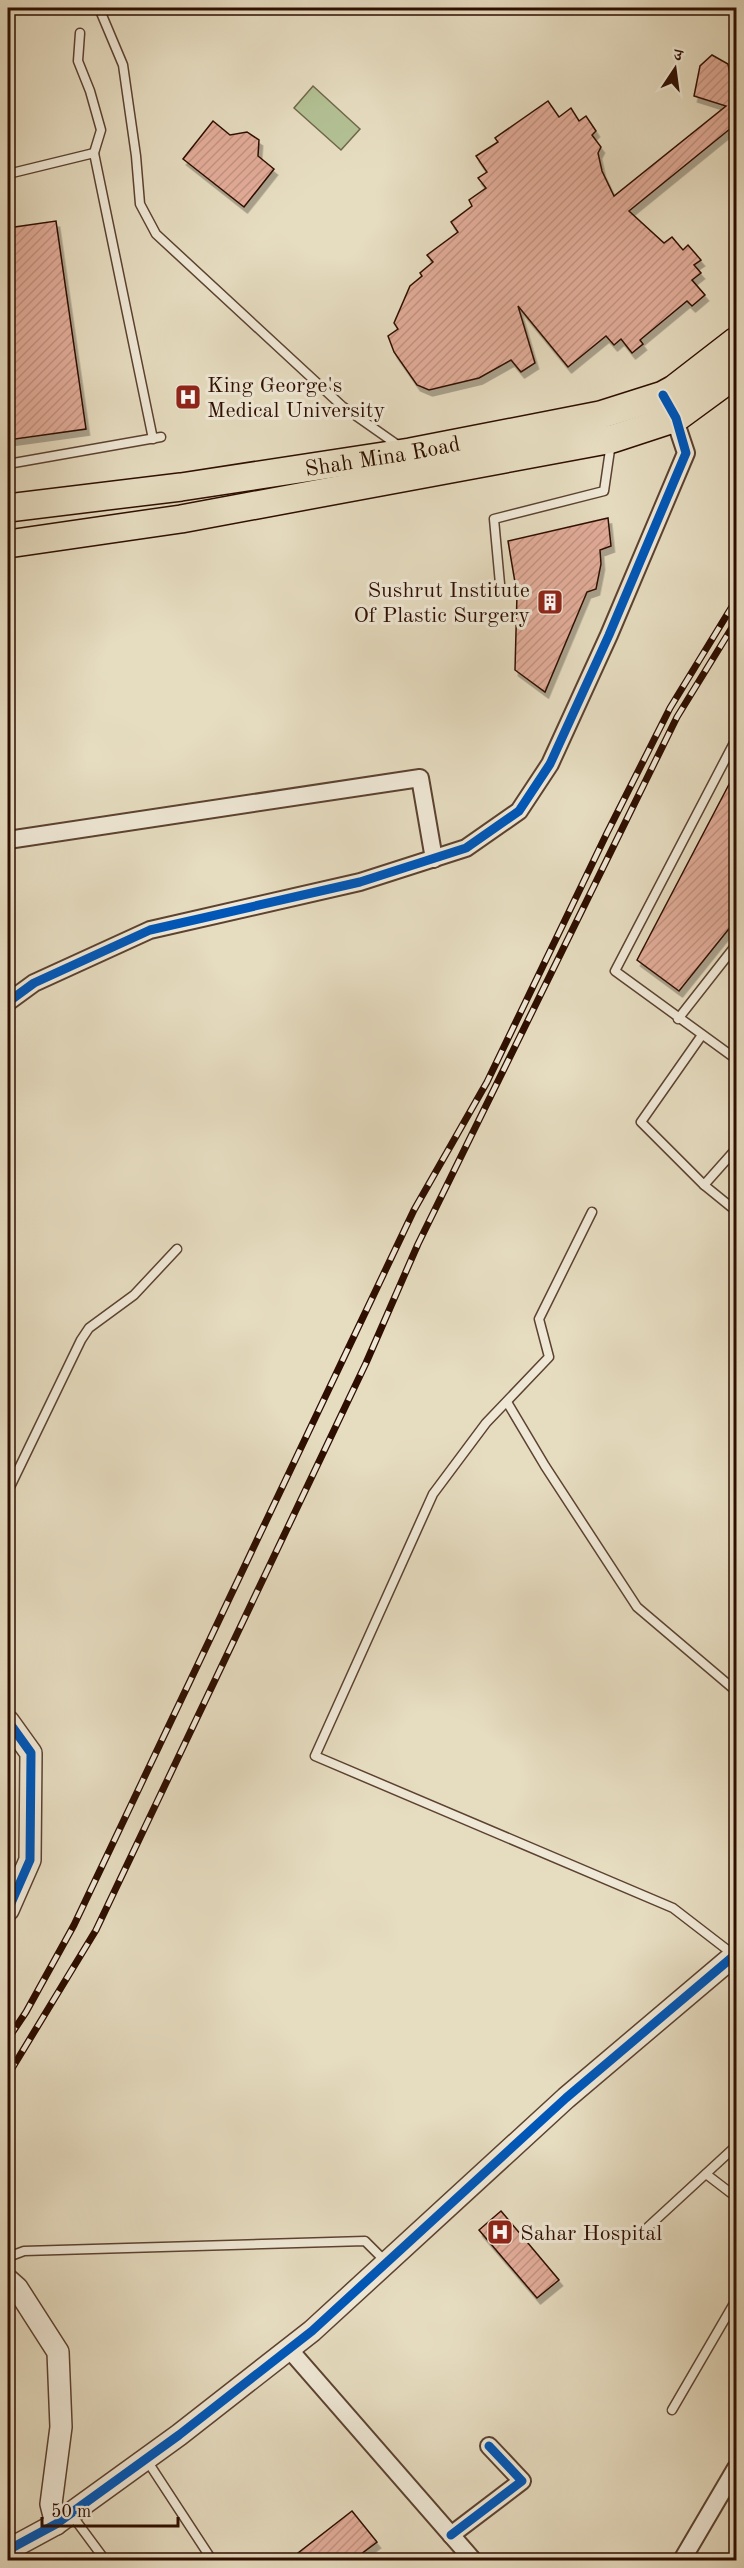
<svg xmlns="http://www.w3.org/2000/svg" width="744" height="2568" viewBox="0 0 744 2568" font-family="'Old Standard TT','Noto Serif Devanagari',serif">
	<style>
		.green { fill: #b3c194; stroke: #70684a; stroke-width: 1.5 }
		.building { fill: url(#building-hatch); stroke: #2e0e00; stroke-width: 1.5; filter: url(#shadow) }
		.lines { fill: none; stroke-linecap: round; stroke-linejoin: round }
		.service-casing { stroke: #5c4230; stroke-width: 11 }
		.minor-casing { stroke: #5c4230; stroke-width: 20 }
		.tertiary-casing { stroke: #5c4230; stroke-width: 24 }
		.primary-casing { stroke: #2e0e00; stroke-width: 30 }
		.service { stroke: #efe8d6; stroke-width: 8 }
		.minor { stroke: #efe8d6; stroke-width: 16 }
		.tertiary { stroke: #efe8d6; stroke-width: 21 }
		.primary { stroke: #e6dcc0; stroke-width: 27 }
		.rail-casing { stroke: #2e0e00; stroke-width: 7 }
		.rail { stroke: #efe8d6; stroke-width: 4.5; stroke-dasharray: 14; stroke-linecap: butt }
		.cycleway-casing { stroke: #efe8d6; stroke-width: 13 }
		.cycleway { stroke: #0057b8; stroke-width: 9 }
		.labels { text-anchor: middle; stroke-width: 6; stroke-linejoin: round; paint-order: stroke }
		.poi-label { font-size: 22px; fill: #2e0e00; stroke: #efe8d6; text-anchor: start }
		.street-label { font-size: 22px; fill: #2e0e00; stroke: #efe8d6 }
	</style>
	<defs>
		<pattern id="building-hatch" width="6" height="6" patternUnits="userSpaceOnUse" patternTransform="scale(1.5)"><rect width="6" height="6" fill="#e2ac99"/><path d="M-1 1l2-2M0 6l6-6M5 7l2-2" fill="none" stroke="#c29382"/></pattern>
		<filter id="shadow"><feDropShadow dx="3.5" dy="6" stdDeviation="0" flood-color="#0004"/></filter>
	</defs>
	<rect width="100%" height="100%" fill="#e6dcc0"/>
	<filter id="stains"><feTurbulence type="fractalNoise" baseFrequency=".00333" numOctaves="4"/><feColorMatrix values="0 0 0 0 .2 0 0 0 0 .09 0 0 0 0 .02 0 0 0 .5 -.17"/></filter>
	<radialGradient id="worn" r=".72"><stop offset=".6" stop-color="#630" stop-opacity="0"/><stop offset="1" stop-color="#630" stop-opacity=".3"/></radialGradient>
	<polygon class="green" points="313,86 360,129 341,150 294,108"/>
	<g class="building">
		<polygon points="712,55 728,64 731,79 736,87 736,124 629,211 664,243 672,237 683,250 688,245 701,260 694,265 701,273 692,280 705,295 692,306 687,301 640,340 643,344 632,353 621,339 614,345 606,336 568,367 518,306 535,363 521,372 511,360 479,378 429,390 417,385 394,352 388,336 398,329 394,323 410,286 422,276 420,273 433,262 427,255 458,232 451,222 472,206 469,200 486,188 478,178 487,172 476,156 498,142 495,138 548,101 559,117 571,108 579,121 586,116 596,131 592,135 601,147 598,153 602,171 614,196 726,106 694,96 700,66"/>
		<polygon points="213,121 230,135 247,132 259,140 258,156 274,169 244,207 183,159"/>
		<polygon points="56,221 86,429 8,440 8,228"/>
		<polygon points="608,518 611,546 600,550 601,564 596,589 587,592 545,692 515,670 517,594 508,541"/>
		<polygon points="736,771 736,920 679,991 637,960"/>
		<polygon points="501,2211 559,2280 537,2298 479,2230"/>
		<polygon points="352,2511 377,2542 353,2560 289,2560"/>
	</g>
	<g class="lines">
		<defs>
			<g id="service">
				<polyline points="99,8 123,65 136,156 140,204 156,234 342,406 399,446"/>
				<polyline points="80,33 78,61 90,91 101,130 94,153"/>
				<polyline points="8,174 94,153 153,439"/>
				<polyline points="8,464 161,437"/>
				<polyline points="500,584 494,519 604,491 611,443"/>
				<polyline points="736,739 615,971 736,1059"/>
				<polyline points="678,1019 736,945"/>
				<polyline points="702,1035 641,1122 704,1185 736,1149"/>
				<polyline points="704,1185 736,1211"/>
				<polyline points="592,1212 539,1319 549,1357 486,1423 433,1494 315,1756 673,1908 734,1955"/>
				<polyline points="507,1402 545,1466 637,1607 736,1691"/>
				<polyline points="8,1491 81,1340 89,1328 134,1295 177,1249"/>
				<polyline points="706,2174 736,2197"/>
				<polyline points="648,2227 736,2146"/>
				<polyline points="8,2257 24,2251 365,2241 387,2263"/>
				<polyline points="672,2410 736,2300"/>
				<polyline points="146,2459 212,2560"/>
				<polyline points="71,2514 105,2560"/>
			</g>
			<g id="minor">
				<polyline points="8,840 420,778 434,859"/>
				<polyline points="8,1002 34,983 150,930 360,882 466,848 519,811 550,764 609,635 686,453 672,411"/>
				<polyline points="289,2349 473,2560"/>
				<polyline points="451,2535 522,2481 489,2446"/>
				<polyline points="682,2560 736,2468"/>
			</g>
			<g id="tertiary">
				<polyline points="8,1721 31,1753 30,1860 8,1910"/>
				<polyline points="8,2280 17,2288 58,2352 61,2427 51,2504 56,2524"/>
				<polyline points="8,2550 56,2524 179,2435 312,2331 566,2098 736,1954"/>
			</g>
			<g id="primary">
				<path id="s1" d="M8,508L181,487L410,452L600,415L663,395L674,389L736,341"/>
				<polyline points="8,544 181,519 612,439 676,418 736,374"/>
			</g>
		</defs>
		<use href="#service" class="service-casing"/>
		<use href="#minor" class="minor-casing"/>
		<use href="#tertiary" class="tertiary-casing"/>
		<use href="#primary" class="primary-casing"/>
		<use href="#service" class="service"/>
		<use href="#minor" class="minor"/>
		<use href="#tertiary" class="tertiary"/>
		<use href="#primary" class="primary"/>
		<defs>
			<g id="rail">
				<polyline points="8,2039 26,2012 74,1925 414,1210 487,1082 607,833 670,708 736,600"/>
				<polyline points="8,2075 96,1930 366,1363 418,1244 677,717 736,621"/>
			</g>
		</defs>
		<use href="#rail" class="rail-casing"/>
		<use href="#rail" class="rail"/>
		<defs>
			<g id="cycleway">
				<polyline points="8,1002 34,983 150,930 360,882 466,848 519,811 550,764 609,635 686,453 676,418 663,395"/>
				<polyline points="8,1721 31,1753 30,1860 8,1910"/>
				<polyline points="451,2535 522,2481 489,2446"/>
				<polyline points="8,2550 56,2524 179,2435 312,2331 566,2098 736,1954"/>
			</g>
		</defs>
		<use href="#cycleway" class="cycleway-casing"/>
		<use href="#cycleway" class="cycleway"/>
	</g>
	<defs>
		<symbol id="hospital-square" viewBox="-11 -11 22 22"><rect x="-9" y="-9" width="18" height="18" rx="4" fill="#8f2418" stroke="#efe8d6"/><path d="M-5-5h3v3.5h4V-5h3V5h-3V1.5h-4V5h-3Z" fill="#fff"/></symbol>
		<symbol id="building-square" viewBox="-11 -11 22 22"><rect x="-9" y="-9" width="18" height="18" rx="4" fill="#8f2418" stroke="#efe8d6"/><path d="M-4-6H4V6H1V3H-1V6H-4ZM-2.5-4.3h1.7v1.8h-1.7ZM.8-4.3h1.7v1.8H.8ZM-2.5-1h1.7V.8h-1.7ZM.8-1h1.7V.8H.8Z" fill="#fff"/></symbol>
	</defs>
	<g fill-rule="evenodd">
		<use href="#hospital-square" x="173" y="382" width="30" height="30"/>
		<use href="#building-square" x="535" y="587" width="30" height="30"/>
		<use href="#hospital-square" x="485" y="2217" width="30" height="30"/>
	</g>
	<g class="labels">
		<g class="poi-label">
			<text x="207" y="392">King George's<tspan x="207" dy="25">Medical University</tspan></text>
			<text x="530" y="597" text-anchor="end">Sushrut Institute<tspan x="530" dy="25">Of Plastic Surgery</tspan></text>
			<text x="520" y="2240">Sahar Hospital</text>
		</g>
		<g class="street-label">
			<text dy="8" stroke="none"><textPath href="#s1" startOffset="378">Shah Mina Road</textPath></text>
		</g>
	</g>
	<rect width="744" height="2568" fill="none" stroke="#e6dcc0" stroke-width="30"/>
	<rect x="9" y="9" width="726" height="2550" fill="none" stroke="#2e0e00" stroke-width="3"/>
	<rect x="15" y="15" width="714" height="2538" fill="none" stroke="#2e0e00" stroke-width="1.5"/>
	<g transform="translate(675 69) rotate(13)" stroke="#efe8d6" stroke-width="4.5" paint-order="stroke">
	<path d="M0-4.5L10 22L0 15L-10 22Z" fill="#2e0e00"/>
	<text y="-9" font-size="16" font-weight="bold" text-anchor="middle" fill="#2e0e00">उ</text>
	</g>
	<path d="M42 2517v9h136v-9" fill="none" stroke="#2e0e00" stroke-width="3"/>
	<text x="51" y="2517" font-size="18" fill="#2e0e00" stroke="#efe8d6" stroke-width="4.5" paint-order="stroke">50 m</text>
	<rect width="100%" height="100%" filter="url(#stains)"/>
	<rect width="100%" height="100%" fill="url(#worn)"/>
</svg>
